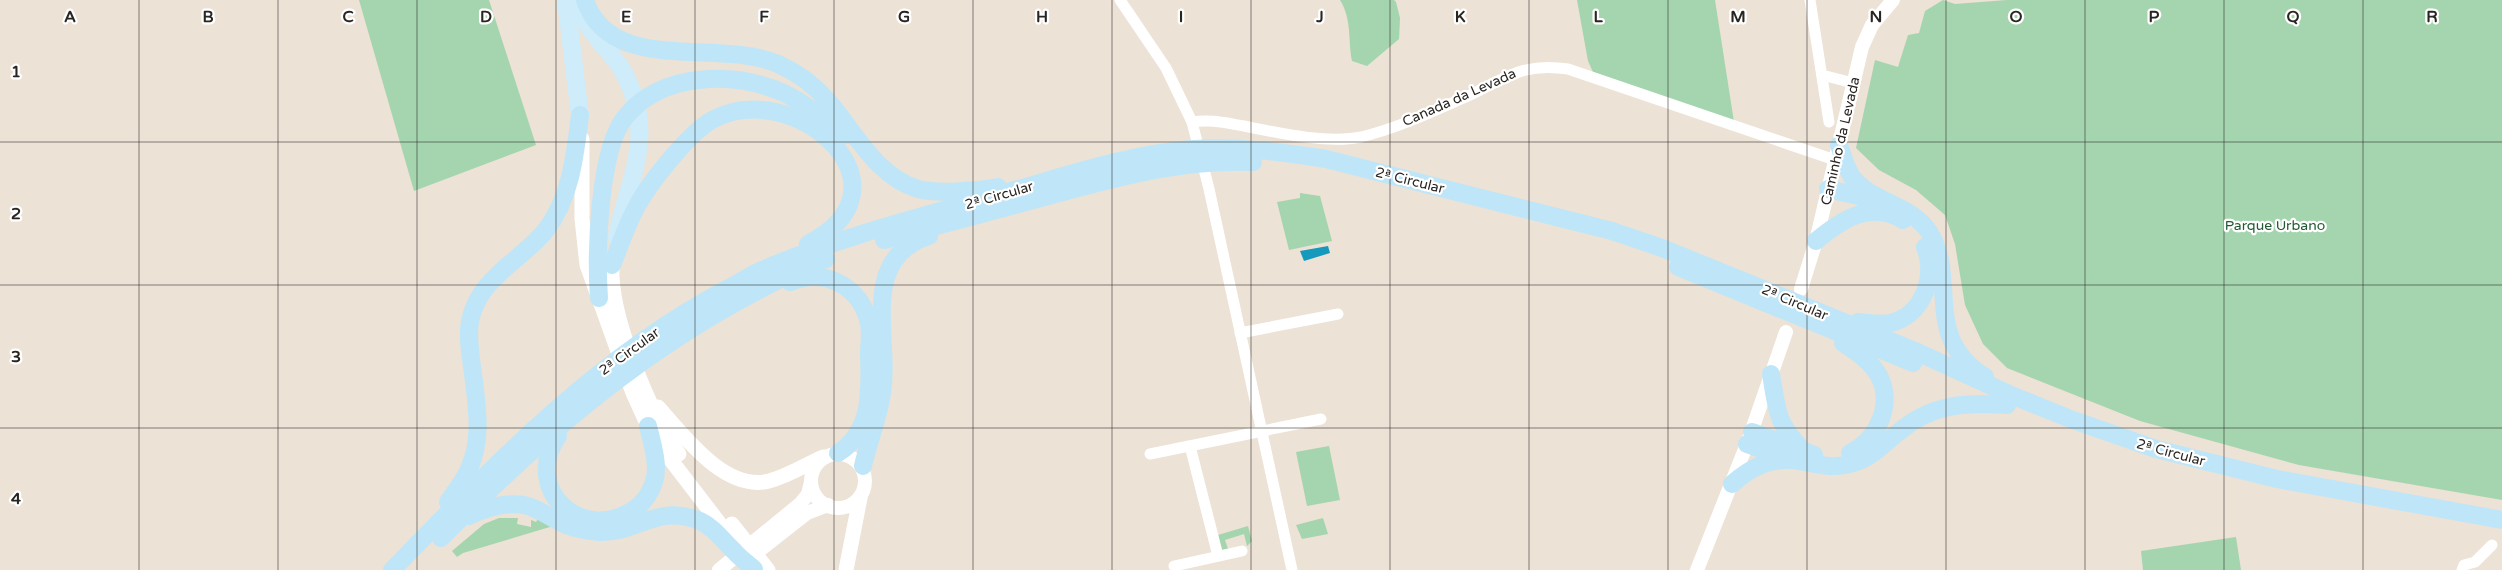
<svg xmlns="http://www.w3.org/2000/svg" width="2502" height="570" viewBox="0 0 2502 570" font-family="'Varela Round',sans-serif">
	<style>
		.green { fill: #a4d5af }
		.water { fill: #1599bd }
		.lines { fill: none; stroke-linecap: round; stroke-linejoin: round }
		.minor { stroke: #fff; stroke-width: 11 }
		.tertiary { stroke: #fff; stroke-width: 14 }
		.secondary { stroke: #fff; stroke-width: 15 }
		.primary { stroke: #ceecfa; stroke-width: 18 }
		.trunk { stroke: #bee6f8; stroke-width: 18 }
		.grid { fill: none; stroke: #292521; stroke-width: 1; stroke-opacity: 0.55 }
		.labels { text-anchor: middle; stroke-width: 4.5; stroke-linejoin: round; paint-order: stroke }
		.street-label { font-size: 14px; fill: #292521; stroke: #fff }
		.park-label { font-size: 14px; fill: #205932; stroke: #fff }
		.grid-label { font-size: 16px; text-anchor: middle; font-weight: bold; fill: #292521; stroke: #fff; stroke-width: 4.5; stroke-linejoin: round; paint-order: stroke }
	</style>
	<rect width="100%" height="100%" fill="#ece2d6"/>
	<g class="green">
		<polygon points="359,0 489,0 536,145 414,191"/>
		<path d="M1340,0H1394L1396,2L1400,18L1399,39L1367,66L1352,61C1348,41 1352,19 1340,0Z"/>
		<polygon points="1577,0 1715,0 1734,122 1593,72 1588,61"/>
		<polygon points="1943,0 1955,4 2007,0 2502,0 2502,500 2299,465 2140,421 2007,368 1983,344 1965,305 1955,244 1945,215 1916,190 1879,170 1856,148 1875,60 1898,67 1908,35 1919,33 1925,11"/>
		<polygon points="1300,193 1320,196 1332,241 1289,250 1277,202 1300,198"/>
		<polygon points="1329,446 1340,500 1307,506 1296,452"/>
		<polygon points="499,518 518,518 517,524 531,527 531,520 536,522 538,519 553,526 463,553 457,557 452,551 484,524"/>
		<polygon points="1323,518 1328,534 1302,539 1296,525"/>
		<polygon points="1248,526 1252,541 1247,546 1244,534 1225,540 1228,549 1222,550 1218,535"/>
		<polygon points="2236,537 2241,570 2143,570 2141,551"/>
	</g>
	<polygon class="water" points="1328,246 1330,253 1304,261 1300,251"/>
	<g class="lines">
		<g class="minor">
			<polyline points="1120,0 1166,68 1192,122 1209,189 1292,570"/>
			<polyline points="1810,0 1829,122"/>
			<polyline points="1822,75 1853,83"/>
			<path d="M1192,122C1210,119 1226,123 1244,126C1279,133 1327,144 1361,137C1398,128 1434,111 1468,96C1506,78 1523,62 1568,69L1835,160"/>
			<polyline points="1240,333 1338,314"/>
			<polyline points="1190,446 1218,556"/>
			<polyline points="1150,454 1321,419"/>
			<polyline points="1174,566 1242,551"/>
			<polyline points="2462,570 2464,565 2475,562 2492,545"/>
		</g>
		<g class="tertiary">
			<polyline points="1801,289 1816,241 1862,47 1872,25 1893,0"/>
			<circle cx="838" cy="481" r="27"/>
			<polyline points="756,553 807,513 828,505"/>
			<polyline points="719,570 800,504 808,494 811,482"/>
			<polyline points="1697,570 1747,444 1786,332"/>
		</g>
		<g class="secondary">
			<polyline points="582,139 582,219 587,265 633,393 648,426 667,455 733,541"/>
			<path d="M612,265C609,315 650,413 679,454"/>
			<path d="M658,407C684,436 725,492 769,481C788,476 805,465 823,457"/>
			<polyline points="732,524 768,570"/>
			<polyline points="846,570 860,498"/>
		</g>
		<g class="primary">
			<polyline points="566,0 580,115"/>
			<path d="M579,0C582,8 584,18 588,25C597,41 612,53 621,68C658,132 630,173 617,237"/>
		</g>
		<g class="trunk">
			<path d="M585,0C610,76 720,38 778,64C796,72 814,85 827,100C854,130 876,177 918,189C938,194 977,191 998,187"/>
			<path d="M1839,145C1843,156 1846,168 1852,177C1872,203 1911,204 1929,232C1959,279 1921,337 1985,377"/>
			<polyline points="1828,189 1876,200"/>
			<path d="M884,240C940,225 996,210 1052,195C1119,177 1183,159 1253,162"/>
			<path d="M1816,241C1841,220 1871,200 1903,220"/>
			<path d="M612,265C620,245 627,224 637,206C650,182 689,133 712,120C792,75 921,186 808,244"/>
			<polyline points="1678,267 1913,363"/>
			<path d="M790,282C826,268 860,286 869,323C871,334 869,343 869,354C870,390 873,431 838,453"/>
			<path d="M599,298C596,256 598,149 626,116C663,72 734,71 784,93C807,104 827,121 848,135"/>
			<path d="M1858,322C1869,323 1880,325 1890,323C1923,316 1937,276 1925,247"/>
			<path d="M1843,343C1855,351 1868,359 1876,371C1896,400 1879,439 1850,453"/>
			<path d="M1771,374C1777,409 1776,423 1802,449"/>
			<polyline points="1752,432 1814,455"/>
			<path d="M558,436C521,490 583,546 636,508C648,499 656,483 656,468C656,454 651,439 648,426"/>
			<polyline points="1747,444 1787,458"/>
			<path d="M863,466C869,439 881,412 883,384C888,331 861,257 929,236"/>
			<path d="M1732,484C1750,468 1769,458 1794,460C1814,463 1832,470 1853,463C1872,458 1885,442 1900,431C1932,404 1966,402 2007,405"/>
			<path d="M448,502C455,492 463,482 468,471C483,441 477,406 473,374C471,357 467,339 470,321C479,277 520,262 546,230C571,197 575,155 580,115"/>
			<path d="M469,516C485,508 506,502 524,505C539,508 552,519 566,525C577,529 588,531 599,532C635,534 658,503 700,521C715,528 722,540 734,551C740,558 747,563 754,569"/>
			<path d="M441,538C531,447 625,364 737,302C766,286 795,270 826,259"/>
			<path d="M392,570C494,466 595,359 725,290C738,284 750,275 762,270C839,237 921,217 1001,194C1063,177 1128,154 1193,149C1237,146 1282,152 1326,159L1612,231L1662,248L1915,351L2011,395L2073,420L2156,449L2277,479L2502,520"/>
		</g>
	</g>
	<path class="grid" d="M139,0V570M278,0V570M417,0V570M556,0V570M695,0V570M834,0V570M973,0V570M1112,0V570M1251,0V570M1390,0V570M1529,0V570M1668,0V570M1807,0V570M1946,0V570M2085,0V570M2224,0V570M2363,0V570M0,142H2502M0,285H2502M0,428H2502"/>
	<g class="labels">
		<g class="street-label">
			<text transform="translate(1459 97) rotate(-24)" y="5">Canada da Levada</text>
			<text transform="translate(1840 141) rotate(-77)" y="5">Caminho da Levada</text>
			<text transform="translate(1410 180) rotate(14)" y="5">2ª Circular</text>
			<text transform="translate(999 195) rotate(-16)" y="5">2ª Circular</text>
			<text transform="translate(1795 302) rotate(23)" y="5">2ª Circular</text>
			<text transform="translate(629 351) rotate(-36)" y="5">2ª Circular</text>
			<text transform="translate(2171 452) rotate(15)" y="5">2ª Circular</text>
		</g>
		<g class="park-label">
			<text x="2275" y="230">Parque Urbano</text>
		</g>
	</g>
	<g class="grid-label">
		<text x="70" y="22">A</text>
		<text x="208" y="22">B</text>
		<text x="348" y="22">C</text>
		<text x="486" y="22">D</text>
		<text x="626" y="22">E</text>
		<text x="764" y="22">F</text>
		<text x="904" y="22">G</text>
		<text x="1042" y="22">H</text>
		<text x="1181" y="22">I</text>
		<text x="1320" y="22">J</text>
		<text x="1460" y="22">K</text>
		<text x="1598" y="22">L</text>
		<text x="1738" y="22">M</text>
		<text x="1876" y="22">N</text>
		<text x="2016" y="22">O</text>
		<text x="2154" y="22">P</text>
		<text x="2293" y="22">Q</text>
		<text x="2432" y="22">R</text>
		<text x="16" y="77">1</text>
		<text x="16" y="219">2</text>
		<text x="16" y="362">3</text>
		<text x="16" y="504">4</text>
	</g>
</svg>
